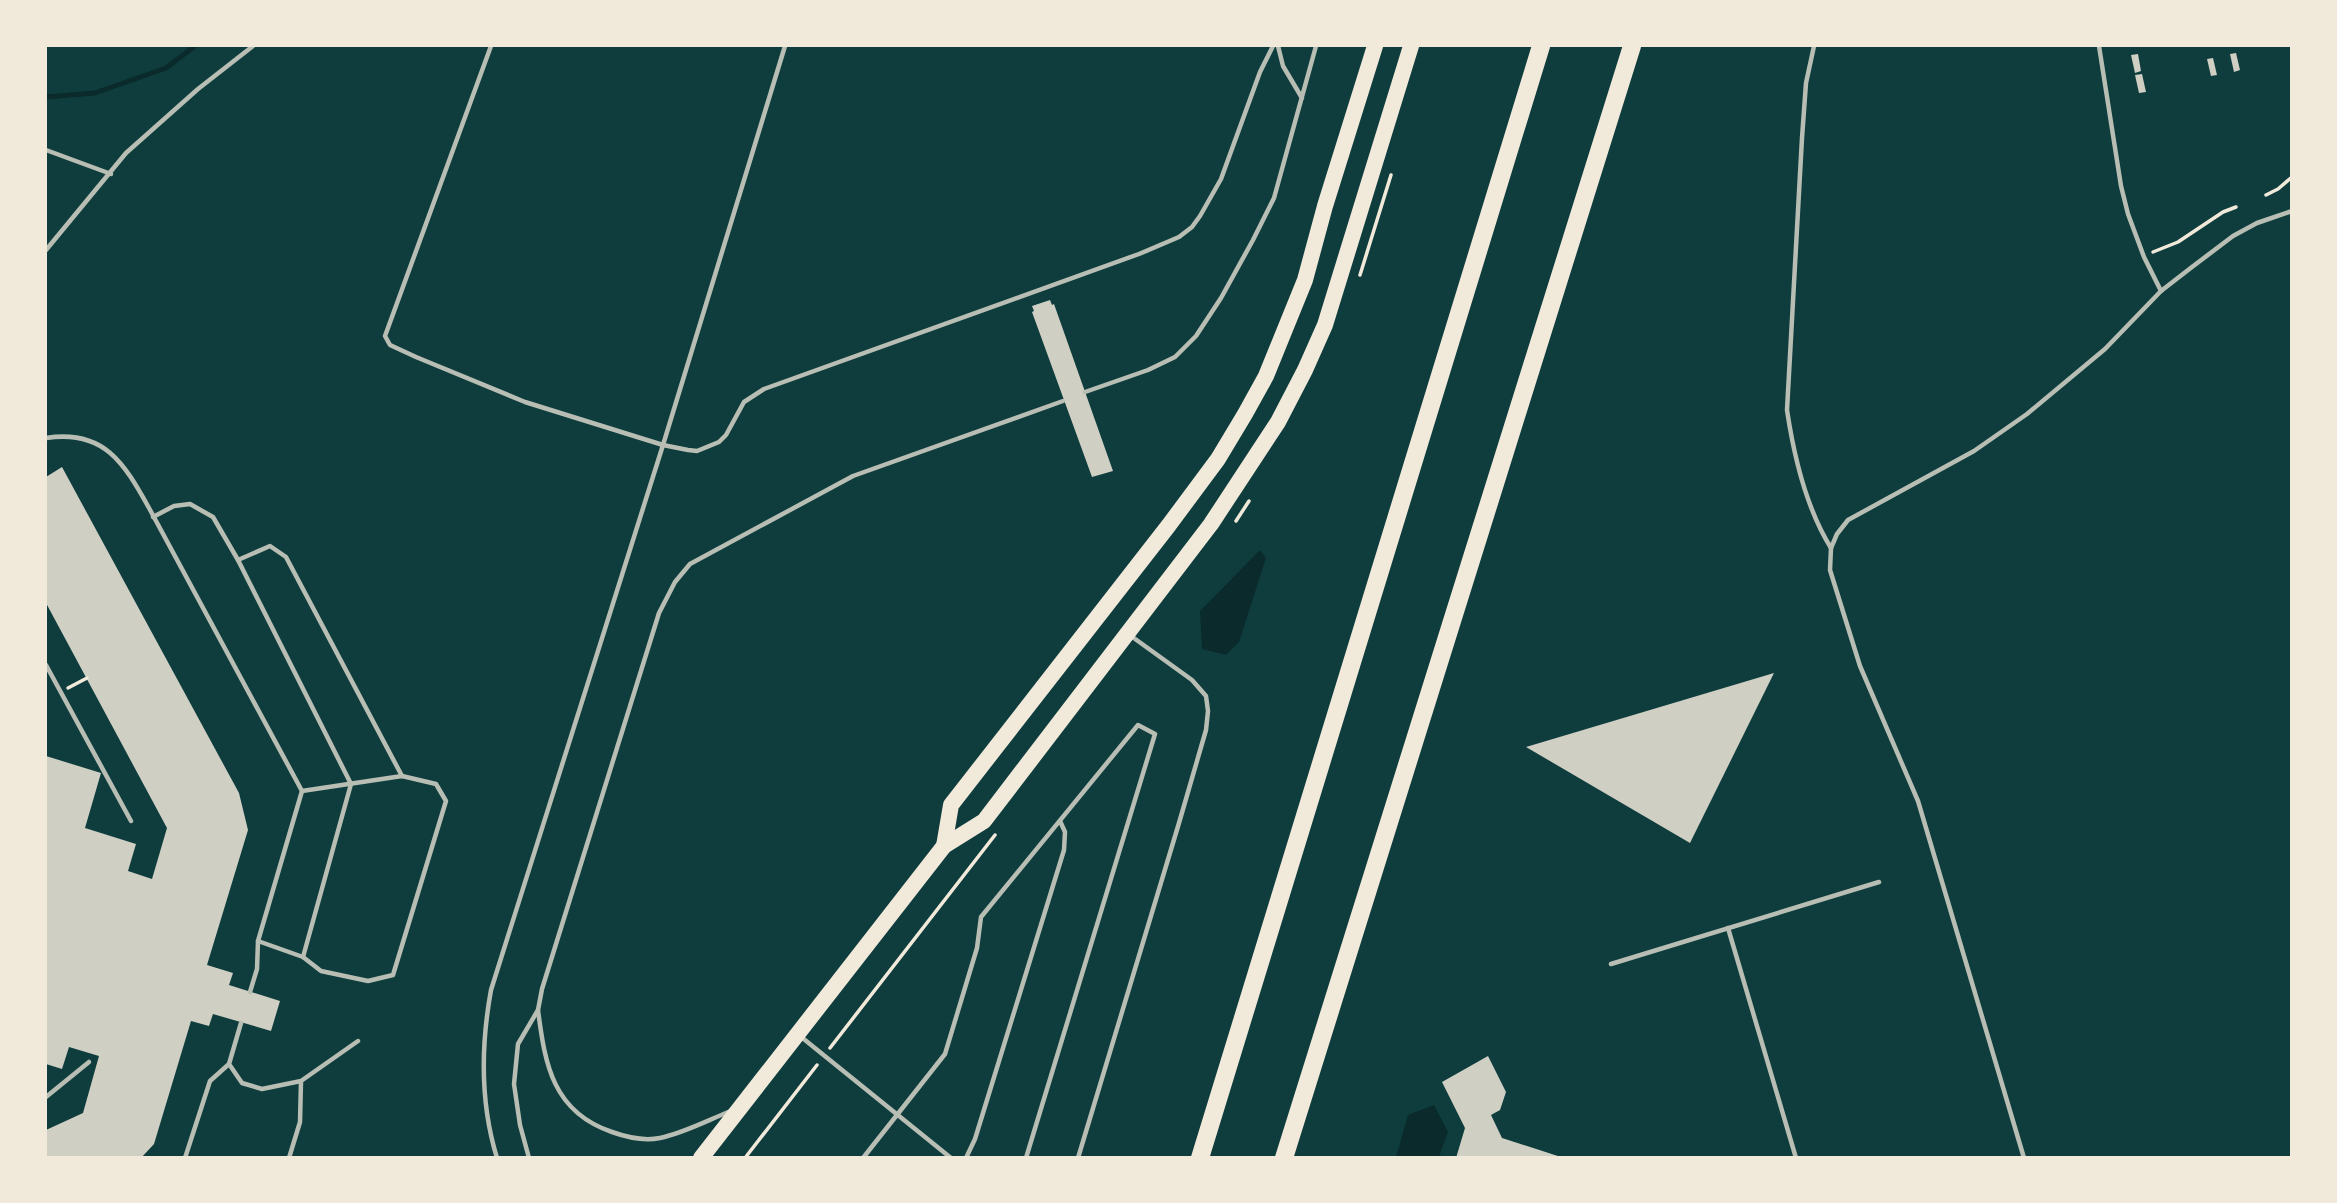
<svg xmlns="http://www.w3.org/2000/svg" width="2337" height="1203" viewBox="0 0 2337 1203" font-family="'IBM Plex Sans',sans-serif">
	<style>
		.water { fill: #0a2a2b }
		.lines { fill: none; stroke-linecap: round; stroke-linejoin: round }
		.stream { stroke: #0a2a2b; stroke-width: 5 }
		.building { fill: #cfcfc3 }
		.path { stroke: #f1e9da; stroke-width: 3.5 }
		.service { stroke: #b8beb3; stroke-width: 4.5 }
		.primary { stroke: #f1e9da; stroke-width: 16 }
		.motorway { stroke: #f1e9da; stroke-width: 18 }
	</style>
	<rect width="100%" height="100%" fill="#0f3d3e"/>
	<g class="water">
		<polygon points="1260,550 1266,558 1239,642 1226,655 1202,649 1200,611"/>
		<polygon points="1434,1105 1448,1132 1439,1157 1396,1157 1408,1115"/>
	</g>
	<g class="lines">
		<polyline class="stream" points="46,97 95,93 166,68 195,46"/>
	</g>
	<g class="building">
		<polygon points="2236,53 2240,70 2234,72 2230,54"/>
		<polygon points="2138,54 2141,71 2135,73 2131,55"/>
		<polygon points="2213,58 2217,75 2211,76 2207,59"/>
		<polygon points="2142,74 2146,92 2139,93 2135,75"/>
		<polygon points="1050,300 1052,305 1054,304 1113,471 1092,477 1032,312 1034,311 1032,306"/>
		<polygon points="62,467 239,793 248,830 207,965 233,973 229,985 280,1001 271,1031 213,1014 209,1026 191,1021 154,1144 141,1158 46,1158 46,1130 83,1113 99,1056 69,1047 62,1069 46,1064 46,756 101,773 85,828 136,844 128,871 152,879 167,828 46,603 46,477"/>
		<polygon points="1774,673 1690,843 1526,747"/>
		<polygon points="1488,1056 1506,1092 1500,1110 1491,1115 1502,1138 1564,1158 1456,1158 1465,1128 1442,1082"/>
	</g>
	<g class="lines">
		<g class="path">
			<polyline points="2266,195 2278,189 2292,177"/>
			<polyline points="2153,252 2178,242 2223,212 2236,207"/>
			<polyline points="1360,275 1391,175"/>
			<polyline points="1236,521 1249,501"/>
			<polyline points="68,688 87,678"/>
			<polyline points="830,1048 995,835"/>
			<polyline points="745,1158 817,1065"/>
		</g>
		<g class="service">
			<polyline points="491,46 385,336 390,345 416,357 525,402 663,445 688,450 697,451 719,442 726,435 744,402 764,389 1139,254 1179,237 1192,227 1200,216 1221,179 1260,72 1273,46"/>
			<polyline points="1278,46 1283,66 1302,98"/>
			<path d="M1814,46L1806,83L1802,138L1787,410C1794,457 1806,508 1831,548"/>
			<polyline points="2099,46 2121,186 2128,214 2144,257 2161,291"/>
			<polyline points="46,150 111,174"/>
			<polyline points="46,250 126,153 198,89 253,46"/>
			<polyline points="1085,392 1148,370 1175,357 1196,336 1221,298 1253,240 1274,198 1316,46"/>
			<path d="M46,438C104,429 124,463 149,508L302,791L258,941L257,969L250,992"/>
			<polyline points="153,517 174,506 190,504 213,517 238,560 351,784 303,957"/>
			<polyline points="238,560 270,546 286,557 402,776"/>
			<polyline points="46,665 131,821"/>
			<polyline points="1728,928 1796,1158"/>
			<polyline points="258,941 303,957 321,971 368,981 393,975 446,801 436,784 402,776 302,791"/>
			<polyline points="1611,964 1879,882"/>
			<path d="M538,1010C545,1065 553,1112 612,1132C626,1137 645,1141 660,1138C684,1133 708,1120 731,1111"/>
			<polyline points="241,1023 229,1064 242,1083 262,1089 301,1081 358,1041"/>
			<polyline points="800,1036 951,1158"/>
			<polyline points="46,1097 89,1062"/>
			<polyline points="185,1158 210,1081 229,1064"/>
			<polyline points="289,1158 300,1122 301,1081"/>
			<path d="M497,1158C480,1103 481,1045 491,990L663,445L785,46"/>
			<polyline points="529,1158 520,1125 514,1084 518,1044 538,1010 542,989 659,613 675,582 690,564 853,476 1063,401"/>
			<polyline points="863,1158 945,1054 977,948 981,917 1138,725 1155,734 1026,1158"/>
			<polyline points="966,1158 975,1139 1064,850 1065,832 1060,821"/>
			<polyline points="1078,1158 1179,823 1206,730 1208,711 1206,696 1192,680 1131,636"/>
			<polyline points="2024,1158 1918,801 1860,666 1830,570 1831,548 1837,534 1848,520 1974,451 2027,414 2105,349 2161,291 2192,267 2233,236 2257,223 2292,211"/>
		</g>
		<g class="primary">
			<polyline points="944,846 951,805 1169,525 1218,459 1245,414 1266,376 1305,280 1325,206 1375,46"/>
			<polyline points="701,1158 944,846 984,821 1211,524 1278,422 1305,370 1325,325 1411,46"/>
		</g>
		<g class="motorway">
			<polyline points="1200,1158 1541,46"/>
			<polyline points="1284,1158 1632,46"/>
		</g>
	</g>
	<rect width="2337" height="1203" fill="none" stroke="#f1e9da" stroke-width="94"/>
</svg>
